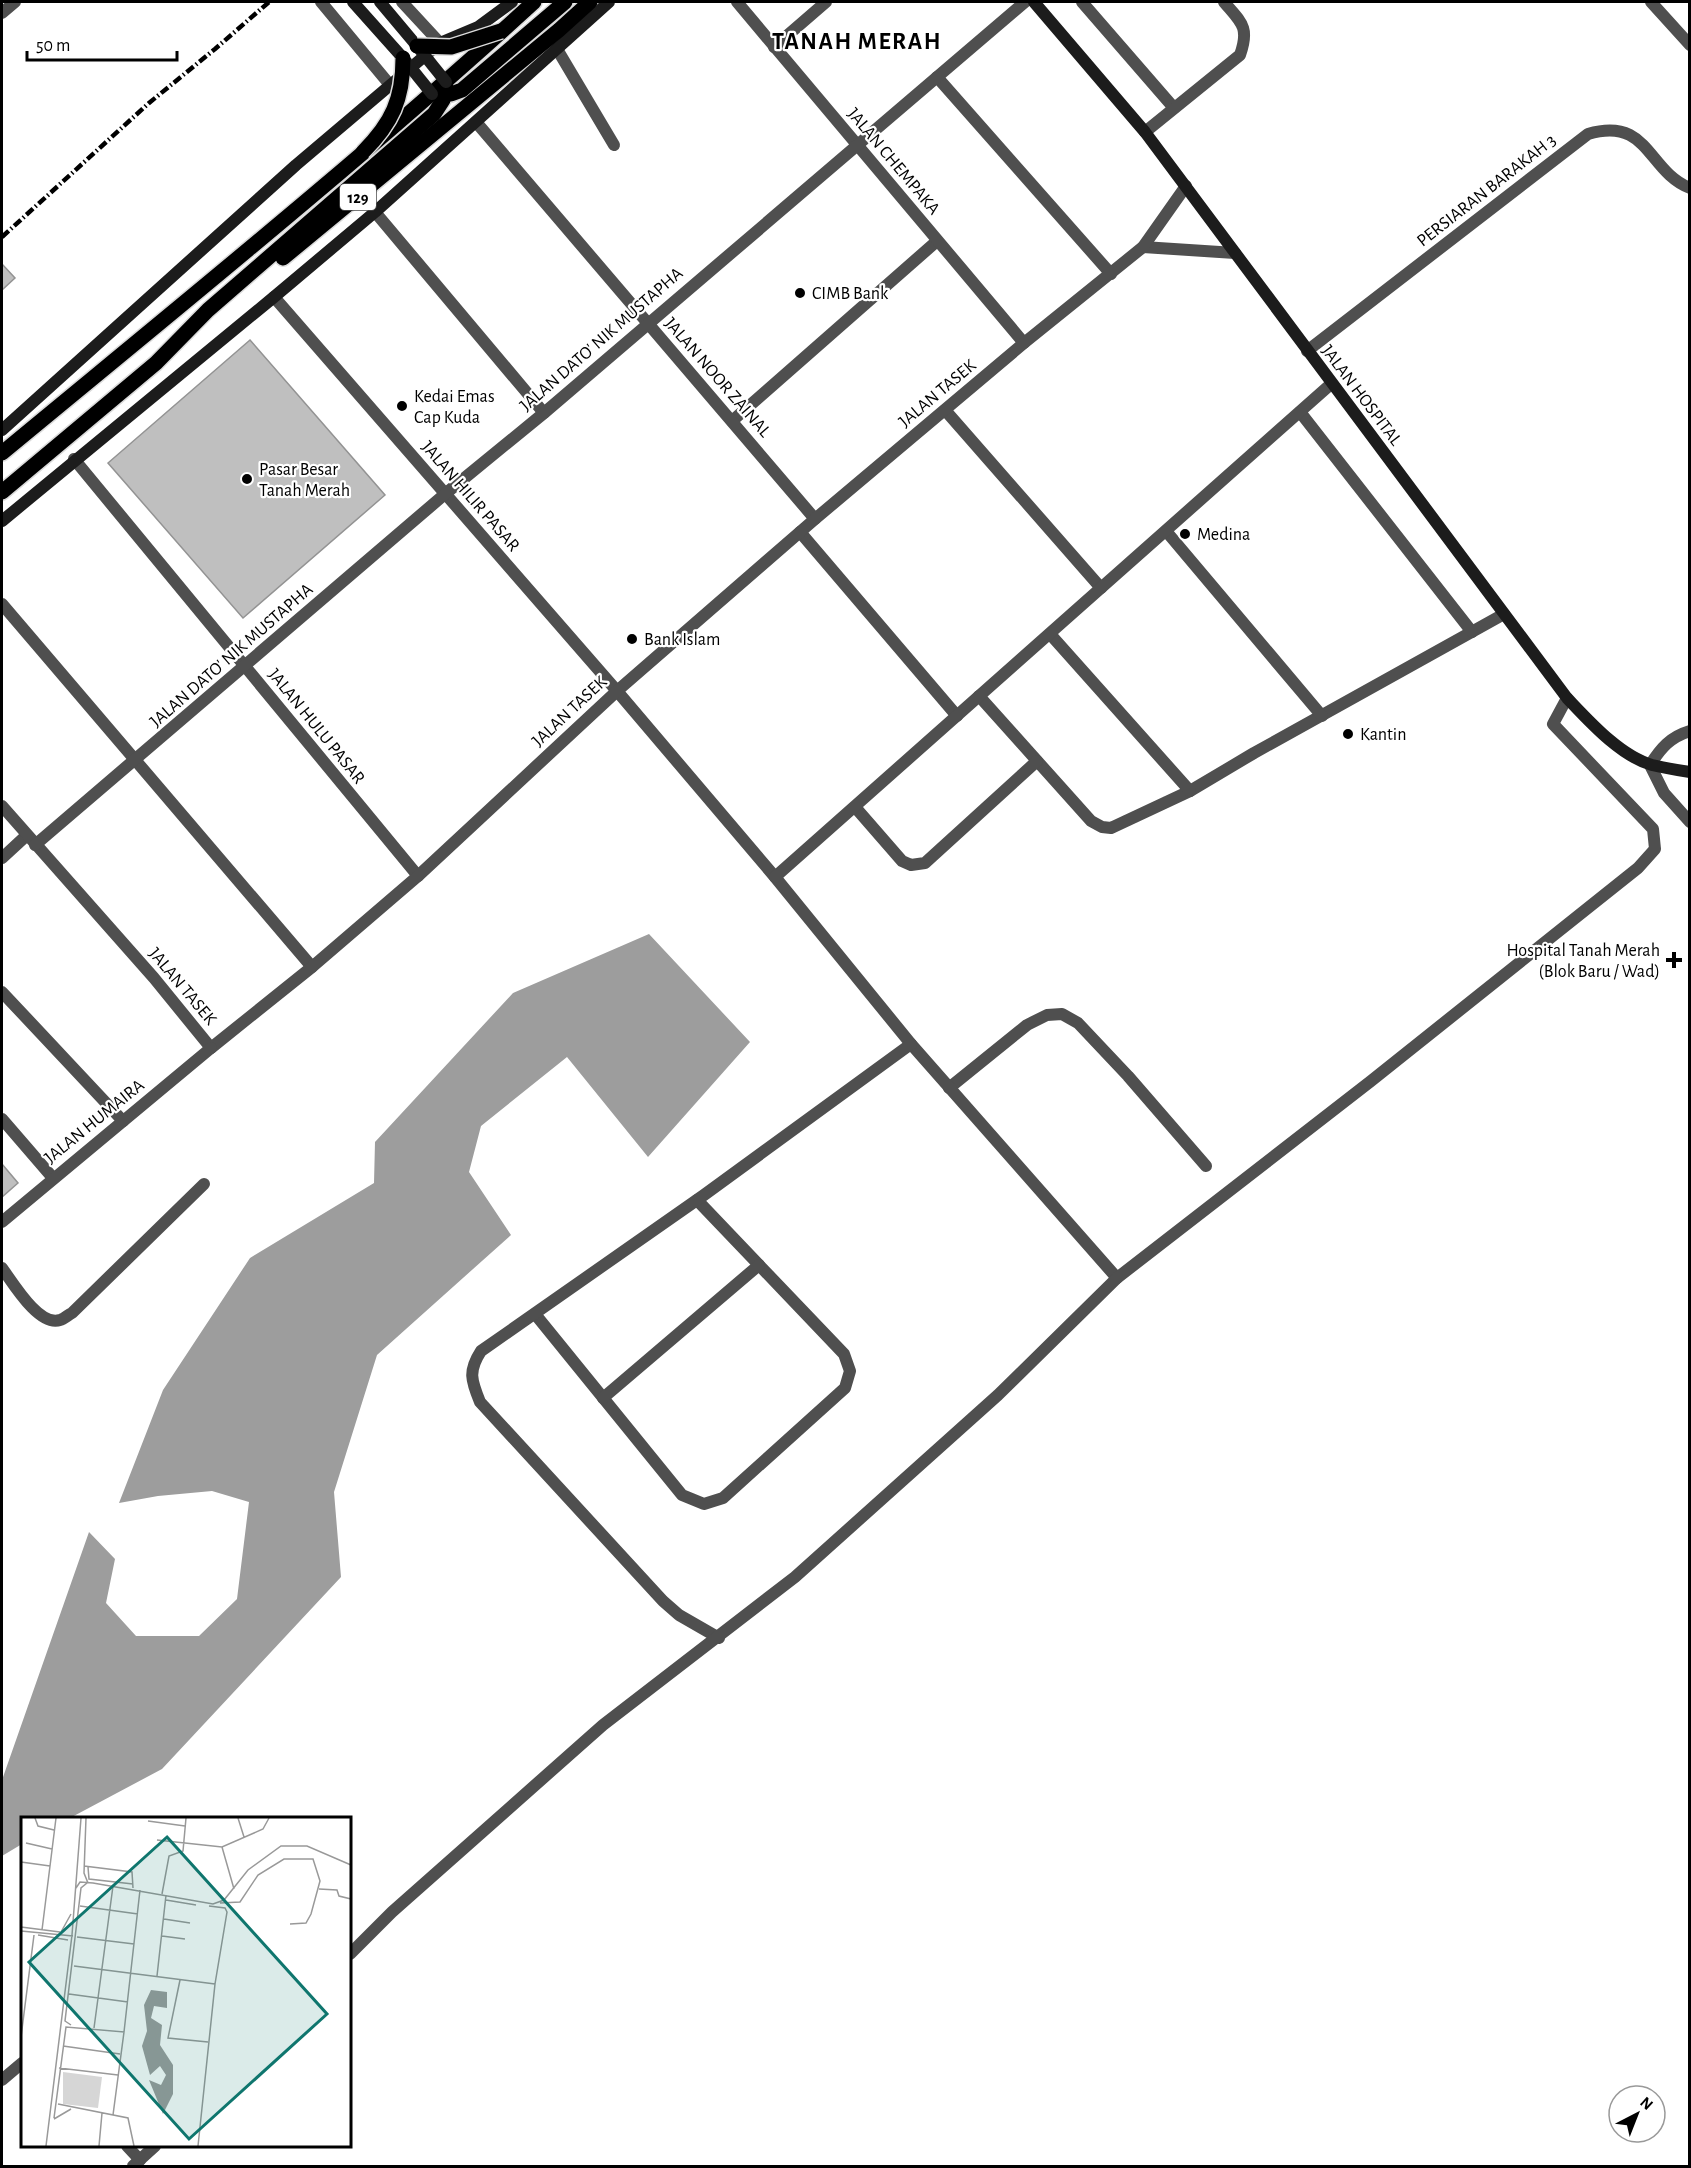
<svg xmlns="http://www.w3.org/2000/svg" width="1691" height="2168" viewBox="0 0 1691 2168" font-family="'Alegreya Sans',sans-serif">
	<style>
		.water { fill: #9d9d9d }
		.building { fill: #bfbfbf; stroke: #939393; stroke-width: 1.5 }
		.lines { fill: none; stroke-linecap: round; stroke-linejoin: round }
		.primary-casing { stroke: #dbdbdb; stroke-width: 18 }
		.service { stroke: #4f4f4f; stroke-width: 12 }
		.minor { stroke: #4f4f4f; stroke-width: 12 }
		.tertiary { stroke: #4f4f4f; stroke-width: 12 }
		.secondary { stroke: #1c1c1c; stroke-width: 12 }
		.primary { stroke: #000; stroke-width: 15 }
		.rail { stroke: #000; stroke-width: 4.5; stroke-dasharray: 9 3 1.5 3; stroke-linecap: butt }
		.primary-bridge-casing { stroke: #dbdbdb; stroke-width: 18; stroke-linecap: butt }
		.secondary-bridge { stroke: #1c1c1c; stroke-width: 12 }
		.primary-bridge { stroke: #000; stroke-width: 15 }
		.poi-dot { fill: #000; stroke: #fff; stroke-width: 2 }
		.labels { text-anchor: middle; stroke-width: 4.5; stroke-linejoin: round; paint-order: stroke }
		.shield { fill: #fff; stroke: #4c4c4c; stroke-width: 1.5 }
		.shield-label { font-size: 16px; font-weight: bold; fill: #000 }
		.street-label { font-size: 18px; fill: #000; stroke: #fff }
		.poi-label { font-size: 18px; fill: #000; stroke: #fff; text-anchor: start }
		.district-label { font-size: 24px; font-weight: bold; letter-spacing: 1.5px; fill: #000; stroke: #fff }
		.inset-road { fill: none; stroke: #999; stroke-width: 1.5 }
		.view { fill: #0f766e; fill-opacity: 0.15; stroke: #0f766e; stroke-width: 3 }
		.inset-edge { fill: none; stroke: #000; stroke-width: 3 }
	</style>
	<rect width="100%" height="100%" fill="#fff"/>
	<polygon class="water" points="649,934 750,1042 648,1157 567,1057 481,1126 469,1172 511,1235 377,1355 334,1492 341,1577 162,1769 70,1818 22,1818 22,1844 2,1856 2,1780 89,1532 115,1559 106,1603 136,1636 199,1636 237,1599 249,1502 212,1491 158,1496 119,1503 163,1390 250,1258 374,1183 375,1142 513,993"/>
	<g class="building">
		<polygon points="2,264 15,278 2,290"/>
		<polygon points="250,340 385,495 243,618 108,463"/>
		<polygon points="2,1164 18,1183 2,1197"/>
	</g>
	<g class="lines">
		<defs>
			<g id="primary">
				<polyline points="437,94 451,94 462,90 565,2"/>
				<polyline points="283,258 559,30 590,2"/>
				<path d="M2,453C181,305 362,159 534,2"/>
				<polyline points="2,492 156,363 208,310 434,114 443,100 446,82"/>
			</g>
		</defs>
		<use href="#primary" class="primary-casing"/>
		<g class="service">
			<polyline points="774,47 826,2"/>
			<polyline points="557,49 614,145"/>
			<polyline points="937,77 1111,274"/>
			<polyline points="375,212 544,413"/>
			<polyline points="945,410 1101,588"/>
			<polyline points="732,421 937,241"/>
			<polyline points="800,532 957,716"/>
			<polyline points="2,604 312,967"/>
			<polyline points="979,696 1091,821 1102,827 1111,828 1190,791 1254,753 1504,614"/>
			<path d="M1650,765C1661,748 1670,737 1690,731"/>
			<polyline points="855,807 902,861 911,865 925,863 1037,761"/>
			<polyline points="2,858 27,835"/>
			<polyline points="2,992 123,1121"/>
			<polyline points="949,1088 1027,1025 1047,1015 1062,1014 1078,1023 1128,1076 1206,1166"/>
			<path d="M2,1268C13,1283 39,1327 60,1320C64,1319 68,1315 72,1313L204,1184"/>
			<polyline points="535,1314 682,1495 704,1504 723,1498 845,1388 850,1371 844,1354 697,1200"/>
			<polyline points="603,1398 759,1265"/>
			<polyline points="2,2080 22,2063"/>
			<polyline points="127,2146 140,2160"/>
		</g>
		<g class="minor">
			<polyline points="737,2 1024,343"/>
			<polyline points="1082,2 1174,108"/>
			<polyline points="1651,2 1690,45"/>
			<polyline points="2,13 15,2"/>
			<polyline points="476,122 815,519"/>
			<path d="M1145,132L1240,55C1250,27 1241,22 1224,2"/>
			<polyline points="1143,247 1235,253"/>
			<polyline points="274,297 617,691 775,877 911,1044 1117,1278"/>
			<path d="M1307,351L1588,134C1649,116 1647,171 1690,188"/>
			<polyline points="1300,412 1472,632"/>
			<polyline points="74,459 418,876"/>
			<polyline points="1166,531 1322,716"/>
			<polyline points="1050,634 1190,791"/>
			<polyline points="1650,765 1664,793 1690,822"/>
			<polyline points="2,806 154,978 211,1048 312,967 418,876 617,691 815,519 1024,343 1143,247 1186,186"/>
			<polyline points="35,845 445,494 544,413 1025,2"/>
			<polyline points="775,877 1331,384"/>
			<polyline points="2,1119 53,1178"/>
			<polyline points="2,1222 211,1048"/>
			<path d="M719,1638L679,1615L663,1601L480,1402C471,1380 468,1371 481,1351L704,1195L911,1044"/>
			<polyline points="350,1954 392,1912 603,1725 795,1577 998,1395 1117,1278 1371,1081 1638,868 1655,849 1653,829 1553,724 1567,698"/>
			<polyline points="133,2166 155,2146"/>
		</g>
		<g class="tertiary">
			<polyline points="321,2 390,85"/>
			<polyline points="402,2 440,43"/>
		</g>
		<g class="secondary">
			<polyline points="353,2 403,58"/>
			<polyline points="380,2 417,46"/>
			<path d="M1034,2L1145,132L1567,698C1589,721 1620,756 1652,765C1664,768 1677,770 1690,772"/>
			<polyline points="2,430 296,165 440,43 478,27 512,2"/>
			<polyline points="2,521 274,297 375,212 609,2"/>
		</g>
		<use href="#primary" class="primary"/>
		<polyline class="rail" points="2,237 149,103 215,49 269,2"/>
		<defs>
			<g id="primary-bridge">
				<polyline points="417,46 451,47 501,31"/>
				<path d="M363,152C392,123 403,99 403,58"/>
			</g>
		</defs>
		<use href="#primary-bridge" class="primary-bridge-casing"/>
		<g class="secondary-bridge">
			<polyline points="417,46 446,82"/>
			<polyline points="403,58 432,94"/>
		</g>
		<use href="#primary-bridge" class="primary-bridge"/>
	</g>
	<g class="poi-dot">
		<circle cx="800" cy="293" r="6"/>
		<circle cx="402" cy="406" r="6"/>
		<circle cx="247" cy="479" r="6"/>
		<circle cx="1185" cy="534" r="6"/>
		<circle cx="632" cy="639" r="6"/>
		<circle cx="1348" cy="734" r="6"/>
		<path d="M1671 951h6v6h6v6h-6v6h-6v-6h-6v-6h6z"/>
	</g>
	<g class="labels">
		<rect class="shield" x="340" y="184" width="36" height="26" rx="4.5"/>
		<g class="shield-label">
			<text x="358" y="203">129</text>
		</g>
		<g class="street-label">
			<text transform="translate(894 161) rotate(50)" y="6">JALAN CHEMPAKA</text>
			<text transform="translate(1486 190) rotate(-38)" y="6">PERSIARAN BARAKAH 3</text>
			<text transform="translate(601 339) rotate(-41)" y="6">JALAN DATO' NIK MUSTAPHA</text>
			<text transform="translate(718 377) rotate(49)" y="6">JALAN NOOR ZAINAL</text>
			<text transform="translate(937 393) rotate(-40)" y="6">JALAN TASEK</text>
			<text transform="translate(1362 395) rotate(53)" y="6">JALAN HOSPITAL</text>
			<text transform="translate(471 496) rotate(49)" y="6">JALAN HILIR PASAR</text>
			<text transform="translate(231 655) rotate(-41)" y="6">JALAN DATO' NIK MUSTAPHA</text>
			<text transform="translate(569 711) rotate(-43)" y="6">JALAN TASEK</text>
			<text transform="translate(317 726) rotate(51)" y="6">JALAN HULU PASAR</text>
			<text transform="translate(183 986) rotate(50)" y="6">JALAN TASEK</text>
			<text transform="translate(94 1121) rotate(-39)" y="6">JALAN HUMAIRA</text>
		</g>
		<g class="poi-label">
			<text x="812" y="299">CIMB Bank</text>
			<text x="414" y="402">Kedai Emas<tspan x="414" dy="21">Cap Kuda</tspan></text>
			<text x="259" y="475">Pasar Besar<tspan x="259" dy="21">Tanah Merah</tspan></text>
			<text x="1197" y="540">Medina</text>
			<text x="644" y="645">Bank Islam</text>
			<text x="1360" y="740">Kantin</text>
			<text x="1660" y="956" text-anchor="end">Hospital Tanah Merah<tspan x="1660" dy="21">(Blok Baru / Wad)</tspan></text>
		</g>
		<g class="district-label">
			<text x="857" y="49">TANAH MERAH</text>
		</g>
	</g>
	<g transform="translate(21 1817)">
		<rect width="330" height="330" fill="#fff"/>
		<path d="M42,255L81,260L77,291L42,287Z" fill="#d6d6d6"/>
		<path d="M130,173L146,175V191L133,189L130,201L141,208L139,228L152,248V277L142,297L128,263L140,268L145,258L139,249L129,258L121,229L126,214L123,188Z" fill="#9d9d9d"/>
		<path class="inset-road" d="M14,1L17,9L33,13M65,1L63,56L67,66M217,1L223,20M127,4L164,9M136,23L201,30L242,12L248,1M5,26L31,32M201,30L213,72M0,45L29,49M63,49L111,55L112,71M67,50L68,62L112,67M55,71L59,65L72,66L192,87L203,83L227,53L260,29H286L330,48M298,72L316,73L318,79L330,82M141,77L148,39L162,34L165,1M145,83L175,88M199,86L219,85L237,58L263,42H292L299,64L290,97L285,106L269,107M59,89L117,97M143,102L169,106M0,110L39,115M21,113L35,1M0,114L52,119M40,115L50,97M17,118L47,123M141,119L164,122M56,120L113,127M53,149L194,167M136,159L145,78M159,163L147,221L187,225M48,177L107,185M50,208L44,204L60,71L66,66M73,211L92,69M0,220L13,118M42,229L99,237M38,251L97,258M37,287L107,301L113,329M92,298L103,215M33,301L45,210L103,215L119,73M33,302L50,292M25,329L51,118L60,1M78,329L81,296M177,329L194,167L206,95L204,91L188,89"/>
		<path class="view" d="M146,20L306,197L168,322L8,145Z"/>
		<rect width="330" height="330" class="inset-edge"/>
	</g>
	<rect width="1691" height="2168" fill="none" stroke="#000000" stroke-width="6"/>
	<g transform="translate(1637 2114) rotate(42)"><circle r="28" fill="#ffffff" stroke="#999999" stroke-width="1.5"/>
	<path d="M0-4.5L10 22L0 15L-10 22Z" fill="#000000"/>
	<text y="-9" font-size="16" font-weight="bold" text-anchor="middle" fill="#000000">N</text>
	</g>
	<path d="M27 51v9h150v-9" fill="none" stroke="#000000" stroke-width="3"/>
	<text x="36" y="51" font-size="18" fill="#000000" stroke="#ffffff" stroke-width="4.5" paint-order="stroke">50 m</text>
</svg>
